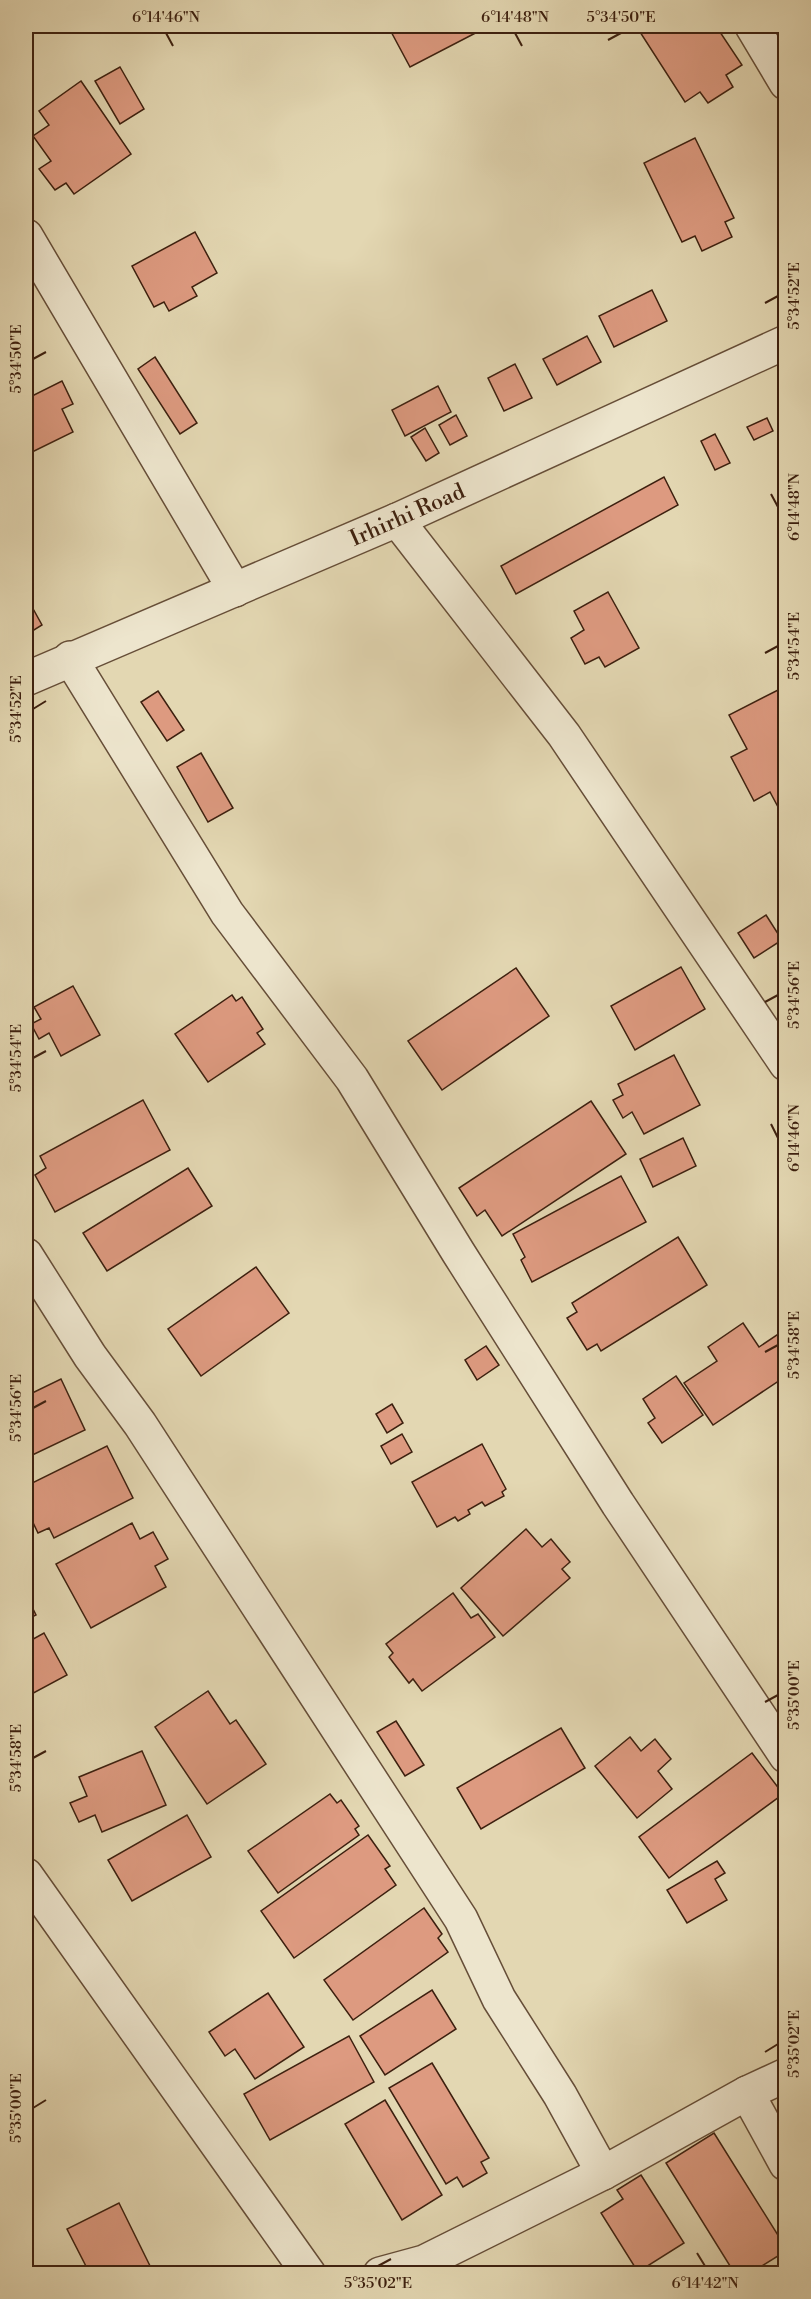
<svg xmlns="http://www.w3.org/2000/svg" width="811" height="2299" viewBox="0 0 811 2299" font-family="'Libre Bodoni',serif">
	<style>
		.building { fill: #dd9a80; stroke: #3d200f; stroke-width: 1.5 }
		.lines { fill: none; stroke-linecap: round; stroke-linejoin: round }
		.minor-casing { stroke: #664e38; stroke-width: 36 }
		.minor { stroke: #ede5cd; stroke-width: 33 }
		.ticks { fill: none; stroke: #3d200f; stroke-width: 2 }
		.labels { text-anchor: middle; stroke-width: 4.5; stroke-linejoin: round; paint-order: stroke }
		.street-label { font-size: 22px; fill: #3d200f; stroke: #ede5cd }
		.neatline { fill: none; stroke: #3d200f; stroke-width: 2 }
		.ticks-label { font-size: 15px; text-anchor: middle; fill: #3d200f }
	</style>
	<rect width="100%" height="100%" fill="#e3d7b2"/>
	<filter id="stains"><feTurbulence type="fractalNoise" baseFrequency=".00333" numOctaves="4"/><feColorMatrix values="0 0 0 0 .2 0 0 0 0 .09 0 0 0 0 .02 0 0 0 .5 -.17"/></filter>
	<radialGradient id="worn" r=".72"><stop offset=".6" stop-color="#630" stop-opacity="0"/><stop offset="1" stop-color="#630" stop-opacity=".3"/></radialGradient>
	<g class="building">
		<polygon points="388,26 489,26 410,67"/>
		<polygon points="651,26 716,26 742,65 726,75 733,87 708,103 700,92 685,102 640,32"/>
		<polygon points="120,67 144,109 120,124 95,81"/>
		<polygon points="81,81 131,154 74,194 66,183 55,190 39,169 51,161 33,136 49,125 39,111"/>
		<polygon points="695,138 734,218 725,222 732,237 702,251 695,236 682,242 644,163"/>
		<polygon points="195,232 217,273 192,287 197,296 169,311 164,302 154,307 132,266"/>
		<polygon points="652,290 667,321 614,347 599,316"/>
		<polygon points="587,336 601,362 557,385 543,359"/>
		<polygon points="155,357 197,423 180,434 138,369"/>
		<polygon points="515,364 532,398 504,411 488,378"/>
		<polygon points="62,381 73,404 62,409 73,432 26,455 26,399"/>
		<polygon points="438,386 451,412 405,436 392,410"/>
		<polygon points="456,415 467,436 450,445 439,425"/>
		<polygon points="767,418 773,431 754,440 747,427"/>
		<polygon points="425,428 439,453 426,461 411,437"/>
		<polygon points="715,434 730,463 715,470 701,441"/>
		<polygon points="664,477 678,505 516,594 501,566"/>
		<polygon points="608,592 639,648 605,667 599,657 585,664 571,638 584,630 574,611"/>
		<polygon points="26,596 42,625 26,635"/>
		<polygon points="786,686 786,822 770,792 754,801 731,757 747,749 729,715"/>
		<polygon points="158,691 184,730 167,741 141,702"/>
		<polygon points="201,753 233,808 208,822 177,767"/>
		<polygon points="766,915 782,940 754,958 738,933"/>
		<polygon points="681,967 705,1009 635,1050 611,1006"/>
		<polygon points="516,968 549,1016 442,1090 408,1041"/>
		<polygon points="73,986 100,1035 61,1056 49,1033 39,1039 31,1024 41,1019 34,1007"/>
		<polygon points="232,995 236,1001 242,997 263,1029 257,1033 265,1044 208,1082 175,1034"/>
		<polygon points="674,1055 700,1105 644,1134 632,1112 623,1118 613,1100 623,1095 618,1084"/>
		<polygon points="143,1100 170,1150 55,1212 35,1175 46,1168 40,1156"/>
		<polygon points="591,1101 626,1154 502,1236 485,1210 477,1216 459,1188"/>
		<polygon points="683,1138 696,1166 653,1187 640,1159"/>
		<polygon points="188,1168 212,1206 107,1271 83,1233"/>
		<polygon points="621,1176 646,1222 532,1282 521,1260 525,1257 513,1234"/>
		<polygon points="678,1237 707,1285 601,1351 597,1344 587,1350 567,1318 577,1312 572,1303"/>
		<polygon points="256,1267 289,1313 201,1376 168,1329"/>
		<polygon points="743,1323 759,1347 786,1329 786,1376 713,1425 684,1383 717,1361 708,1347"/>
		<polygon points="486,1346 499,1365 477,1380 465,1360"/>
		<polygon points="676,1376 703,1415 662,1443 648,1423 655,1418 643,1399"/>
		<polygon points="61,1379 85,1430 26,1458 26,1396"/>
		<polygon points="392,1404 403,1423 387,1433 376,1414"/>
		<polygon points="402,1434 412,1452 391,1464 381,1446"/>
		<polygon points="482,1444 506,1489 502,1492 504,1496 485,1506 482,1502 468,1510 470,1514 458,1521 455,1517 437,1527 412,1482"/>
		<polygon points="107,1446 133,1498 54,1538 49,1528 38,1533 26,1508 26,1495 31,1492 28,1485"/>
		<polygon points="132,1523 140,1539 153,1532 168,1559 155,1566 166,1587 91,1628 56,1564"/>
		<polygon points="526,1529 542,1547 551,1539 570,1562 562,1569 570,1578 503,1636 461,1588"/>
		<polygon points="453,1593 471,1618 478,1614 495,1637 422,1691 413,1679 409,1683 389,1657 393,1653 386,1644"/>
		<polygon points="26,1595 36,1615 26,1620"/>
		<polygon points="44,1633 67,1675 26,1697 26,1643"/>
		<polygon points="208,1691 230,1724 236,1720 266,1764 207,1804 155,1727"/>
		<polygon points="396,1721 424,1765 405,1776 377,1732"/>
		<polygon points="561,1728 585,1768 481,1829 457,1788"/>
		<polygon points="630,1737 641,1751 655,1739 671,1759 658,1771 672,1789 637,1818 595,1766"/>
		<polygon points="142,1751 166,1805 102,1832 95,1815 79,1822 70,1803 87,1796 79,1777"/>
		<polygon points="752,1753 783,1794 669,1878 639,1837"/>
		<polygon points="330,1794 337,1803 341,1800 359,1826 355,1829 359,1835 278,1893 248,1851"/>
		<polygon points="187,1815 211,1857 132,1901 108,1860"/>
		<polygon points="368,1835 390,1866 385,1869 396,1885 294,1958 261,1911"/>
		<polygon points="717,1861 725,1873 715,1879 727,1900 687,1923 667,1890"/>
		<polygon points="424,1908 442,1934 438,1938 448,1952 353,2020 324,1980"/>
		<polygon points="432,1990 456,2029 385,2075 360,2036"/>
		<polygon points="268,1993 304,2047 255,2079 235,2049 225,2056 209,2032"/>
		<polygon points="349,2036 374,2082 270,2140 244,2094"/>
		<polygon points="432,2063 489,2158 481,2162 487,2173 463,2187 457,2177 446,2184 389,2088"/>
		<polygon points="385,2100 442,2195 402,2220 345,2124"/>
		<polygon points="714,2133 786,2248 786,2251 749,2274 735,2274 666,2163"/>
		<polygon points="641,2175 684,2243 638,2272 601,2213 623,2199 617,2190"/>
		<polygon points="119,2203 154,2274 90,2274 67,2229"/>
	</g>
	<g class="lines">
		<defs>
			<g id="minor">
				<polyline points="752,26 786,83"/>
				<polyline points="26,236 235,590"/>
				<polyline points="397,520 564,735 786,1064"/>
				<polyline points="70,658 227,913 352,1079 458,1252 618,1504 786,1756"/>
				<polyline points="26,679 397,520 786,342"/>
				<polyline points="26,1255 90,1356 140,1424 461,1919 499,1999 560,2095 603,2173"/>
				<polyline points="26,1875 309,2274"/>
				<polyline points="747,2093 786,2164"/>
				<polyline points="380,2274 424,2262 603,2173 747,2093 786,2075"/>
			</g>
		</defs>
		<use href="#minor" class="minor-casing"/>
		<use href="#minor" class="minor"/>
	</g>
	<path class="ticks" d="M166,33L173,46M515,33L522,46M608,40L621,33M765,303L778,296M33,359L46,352M771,494L778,507M765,653L778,646M33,709L46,701M765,1002L778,995M33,1058L46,1051M771,1124L778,1138M765,1352L778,1345M33,1408L46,1401M765,1702L778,1695M33,1758L46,1751M765,2052L778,2044M33,2108L46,2100M697,2253L705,2266M378,2266L391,2259"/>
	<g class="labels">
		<g class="street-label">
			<text transform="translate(407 514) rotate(-24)" y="8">Irhirhi Road</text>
		</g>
	</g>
	<rect width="811" height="2299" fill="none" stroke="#e3d7b2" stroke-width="66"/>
	<rect x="33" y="33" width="745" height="2233" class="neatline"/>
	<g class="ticks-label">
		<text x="166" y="22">6°14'46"N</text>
		<text x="515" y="22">6°14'48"N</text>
		<text x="621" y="22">5°34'50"E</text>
		<text transform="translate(794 296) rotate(-90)" y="5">5°34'52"E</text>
		<text transform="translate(16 359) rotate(-90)" y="5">5°34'50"E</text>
		<text transform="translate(794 507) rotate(-90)" y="5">6°14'48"N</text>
		<text transform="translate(794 646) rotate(-90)" y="5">5°34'54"E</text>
		<text transform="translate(16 709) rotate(-90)" y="5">5°34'52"E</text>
		<text transform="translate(794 995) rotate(-90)" y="5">5°34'56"E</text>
		<text transform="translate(16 1058) rotate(-90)" y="5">5°34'54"E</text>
		<text transform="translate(794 1138) rotate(-90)" y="5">6°14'46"N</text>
		<text transform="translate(794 1345) rotate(-90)" y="5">5°34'58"E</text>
		<text transform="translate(16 1408) rotate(-90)" y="5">5°34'56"E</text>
		<text transform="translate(794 1695) rotate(-90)" y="5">5°35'00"E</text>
		<text transform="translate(16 1758) rotate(-90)" y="5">5°34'58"E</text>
		<text transform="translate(794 2044) rotate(-90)" y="5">5°35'02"E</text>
		<text transform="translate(16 2108) rotate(-90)" y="5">5°35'00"E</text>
		<text x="378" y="2288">5°35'02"E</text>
		<text x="705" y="2288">6°14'42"N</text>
	</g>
	<rect width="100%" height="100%" filter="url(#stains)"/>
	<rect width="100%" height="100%" fill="url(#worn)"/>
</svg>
